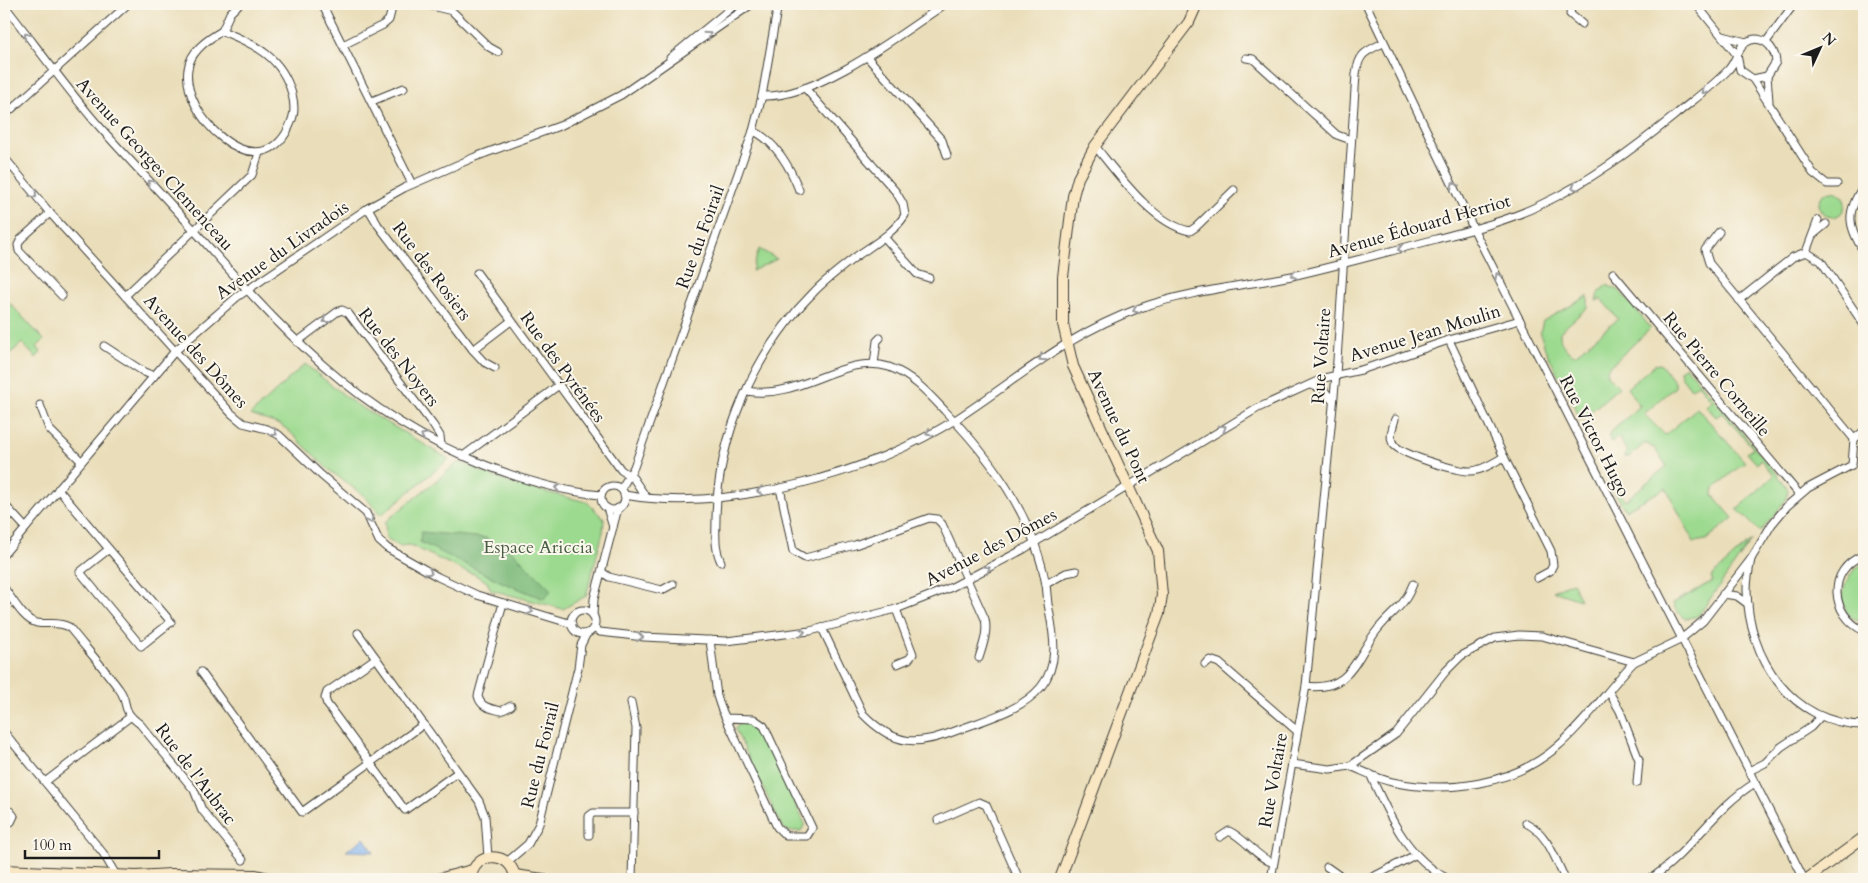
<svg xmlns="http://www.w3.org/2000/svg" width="1868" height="883" viewBox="0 0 1868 883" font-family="Cardo,serif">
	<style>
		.green { fill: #9cda8f; stroke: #5c7b56 }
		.forest { fill: #7dba7a; stroke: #4c6b4b }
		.water { fill: #83b2ee; stroke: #506785 }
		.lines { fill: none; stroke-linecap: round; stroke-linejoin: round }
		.street-casing { stroke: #3b3934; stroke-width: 9 }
		.secondary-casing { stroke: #3b3934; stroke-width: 12 }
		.street { stroke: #fff; stroke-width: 7 }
		.secondary { stroke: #f9e7c3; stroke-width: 10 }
		.oneway { stroke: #999 }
		.labels { text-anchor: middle; stroke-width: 4; stroke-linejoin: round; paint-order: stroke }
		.street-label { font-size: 18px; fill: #1c1c1c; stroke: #fbf7ec }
		.park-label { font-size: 18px; fill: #495e44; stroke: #fbf7ec }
	</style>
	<rect width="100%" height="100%" fill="#fbf7ec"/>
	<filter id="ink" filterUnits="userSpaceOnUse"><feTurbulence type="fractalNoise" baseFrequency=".02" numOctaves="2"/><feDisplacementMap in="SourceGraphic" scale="10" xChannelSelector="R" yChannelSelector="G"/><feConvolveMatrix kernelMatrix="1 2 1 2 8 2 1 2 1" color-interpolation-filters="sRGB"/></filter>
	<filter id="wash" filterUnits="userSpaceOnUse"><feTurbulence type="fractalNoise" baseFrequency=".0096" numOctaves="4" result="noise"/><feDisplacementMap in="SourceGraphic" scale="20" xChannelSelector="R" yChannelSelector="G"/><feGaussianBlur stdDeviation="1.12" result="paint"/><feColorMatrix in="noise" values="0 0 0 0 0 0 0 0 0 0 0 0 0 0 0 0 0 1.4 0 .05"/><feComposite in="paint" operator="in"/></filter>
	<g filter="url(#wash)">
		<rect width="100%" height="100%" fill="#eadeba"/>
		<g class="green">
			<circle cx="1832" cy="204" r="13"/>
			<polygon points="759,249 777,259 752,271"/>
			<path d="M1606,285L1619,290L1651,328L1607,369V375L1619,387L1581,420L1545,349L1540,332L1543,321L1588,296V307L1560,332C1559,342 1566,352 1575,355L1618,319L1601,299L1596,301L1598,294Z"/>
			<polygon points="4,297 44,340 37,347 41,352 36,358 22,343 4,359"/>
			<polygon points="305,364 354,403 449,459 381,515 363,495 329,470 289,431 281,425 250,415"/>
			<polygon points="1660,364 1675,382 1675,387 1644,414 1665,435 1697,408 1745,462 1714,488 1713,495 1733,518 1706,540 1694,542 1666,488 1625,510 1610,484 1613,483 1625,500 1627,499 1667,466 1654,448 1645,443 1629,457 1623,457 1628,452 1618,437 1611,442 1609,437 1611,432 1640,406 1627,388 1654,365"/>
			<polygon points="1686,366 1777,474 1788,490 1786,500 1760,532 1737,509 1774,476 1761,460 1757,464 1747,453 1753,448 1722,413 1716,417 1706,406 1712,401 1698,384 1691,389 1681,376 1680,370"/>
			<polygon points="459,462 509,483 587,502 604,519 603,532 586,596 563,609 491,590 487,582 474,574 464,571 410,545 399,546 386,538 385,522"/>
			<polygon points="1752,540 1698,616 1685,619 1677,612 1673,603 1713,581 1711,577"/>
			<path d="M1864,563V623C1832,616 1840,575 1864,563Z"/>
			<polygon points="1572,582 1580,600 1553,591"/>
			<polygon points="739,723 753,724 760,729 805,824 801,831 787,831 781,825 735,729"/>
		</g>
		<path class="forest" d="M421,532L487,538C493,546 499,549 509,548L551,590L544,599L502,582L420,542Z"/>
		<polygon class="water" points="364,838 374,852 346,851"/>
	</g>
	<g filter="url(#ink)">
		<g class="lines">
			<defs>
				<g id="street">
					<polyline points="322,4 412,184"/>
					<polyline points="424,4 452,11 489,47 498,52"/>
					<polyline points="1366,4 1478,238 1804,879"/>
					<polyline points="1575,4 1571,8 1570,14 1582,24"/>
					<polyline points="1696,4 1737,55"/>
					<path d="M4,5C33,42 61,81 92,118C122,153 155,186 186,221C278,326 352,412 485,465C523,480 560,491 601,495"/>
					<path d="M222,31C255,44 282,57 292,94C296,110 294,118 286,133C254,186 181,115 188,69C190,51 208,39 222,31Z"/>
					<polyline points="222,31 230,13 239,4"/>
					<polyline points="1723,36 1746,42"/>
					<polyline points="1766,42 1794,4"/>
					<polyline points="343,45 383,25 389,20 393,4"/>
					<polyline points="867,57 942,140 947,155"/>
					<polyline points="670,58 736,4"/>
					<polyline points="1246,58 1253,59 1337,135 1351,140"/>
					<polyline points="1767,76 1769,101"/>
					<polyline points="1753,79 1813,173 1827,184 1837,184"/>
					<path d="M762,96C816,99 901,34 945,4"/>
					<polyline points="372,101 404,88"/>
					<polyline points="4,116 128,4"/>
					<path d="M753,131C775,140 791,169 799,190"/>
					<path d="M1095,146C1118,174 1153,224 1190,231L1196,227L1234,190"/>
					<polyline points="4,157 50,213 231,413 243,423 267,429 279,435 321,475 366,513 379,541 387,548 438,577 477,595 572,624"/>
					<path d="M1864,185C1846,212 1847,225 1864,252"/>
					<polyline points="368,208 378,225 473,350 511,321"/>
					<polyline points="50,213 21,239 18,245 19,251 62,296"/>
					<polyline points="1818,220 1806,252 1821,261 1864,325"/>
					<polyline points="1719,232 1705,250 1709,263 1854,439"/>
					<polyline points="1814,234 1826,224"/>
					<polyline points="884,237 917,274 929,278"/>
					<polyline points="477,273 621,470 633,478 646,497"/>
					<polyline points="1613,273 1799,494"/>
					<polyline points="125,296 252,175 259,153"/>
					<polyline points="1739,300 1793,257 1806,252"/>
					<polyline points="1449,340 1504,457 1551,551 1553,565 1550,571 1537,578"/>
					<polyline points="297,342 337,312 342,310 348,313 433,425 440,436 441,445"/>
					<polyline points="104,346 144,372 154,376"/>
					<polyline points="473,350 484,362 495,368"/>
					<polyline points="874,364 877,341 880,338"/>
					<polyline points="1310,385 1323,389 1332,400"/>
					<path d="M747,391C799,401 845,352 889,367C912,375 929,394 945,411C992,459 1034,517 1046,585C1047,591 1047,597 1048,604C1053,632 1061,662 1041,687C1021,711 986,719 958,730C918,746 895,747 863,714L822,628"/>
					<polyline points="40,405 49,429 81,461"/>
					<path d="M1395,419C1393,427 1388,438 1394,445C1403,455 1458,472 1471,471C1482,471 1494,462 1504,457"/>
					<polyline points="1854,439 1864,431"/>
					<polyline points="463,456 559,385"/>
					<circle cx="613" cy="498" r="12"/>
					<path d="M780,488L793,551L805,558L855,545L929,518L937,519L942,524L985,619C988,632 983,645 979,658"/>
					<polyline points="58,489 171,622 141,646 80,572 109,549"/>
					<polyline points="621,489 634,467 753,131 762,96 778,4"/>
					<path d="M624,495C728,513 871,474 958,418C1022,376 1066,335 1140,308C1189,291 1241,286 1292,276C1340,265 1388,252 1436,239C1471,230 1507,221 1540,205C1589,182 1632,150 1674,116C1692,101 1712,87 1728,70C1736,62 1737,50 1745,43C1761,32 1775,47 1776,62L1767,76L1753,79L1740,70L1737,55"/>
					<polyline points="4,504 26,528"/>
					<polyline points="607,508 613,527"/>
					<polyline points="4,554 175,351 237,297 368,208 404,188 475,157 562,125 621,95 752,4"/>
					<path d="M1864,555C1826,569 1830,615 1864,631"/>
					<path d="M1751,559C1749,569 1747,580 1747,590C1748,658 1791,724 1864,725"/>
					<path d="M721,562C714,548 716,533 716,518C718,435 755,351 813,293C825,280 840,269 854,258C872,245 893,234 905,215L903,204L896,192L805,88"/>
					<polyline points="602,572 609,577 662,590 673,584"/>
					<polyline points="1046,584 1066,573 1076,571"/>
					<path d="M4,588C12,598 24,621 37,623C48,625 58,621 69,627C85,647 103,667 119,689C130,703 119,709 140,724L194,790L202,810L243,860"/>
					<polyline points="1723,594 1737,596 1748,604"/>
					<path d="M503,603L478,696C481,708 490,708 501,711L511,706"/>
					<polyline points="896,609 913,654 909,659 897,664"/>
					<circle cx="583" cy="622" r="12"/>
					<polyline points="593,615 594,599 618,508"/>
					<polyline points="593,628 600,632 644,637 726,641 810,631 896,609 952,587 1024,549 1258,408 1324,378 1361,370 1449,340 1520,320"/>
					<polyline points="358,633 479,801 485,816 488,857"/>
					<polyline points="710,640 717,696 721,708 777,827 786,836 807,836 812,828 764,726 754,719 726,718"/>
					<polyline points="376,658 327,692 325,698 327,704 405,810 458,772"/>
					<polyline points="1205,664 1210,660 1219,663 1297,731"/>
					<polyline points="201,672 302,812 424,724"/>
					<path d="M1306,686C1352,692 1355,657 1378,629C1392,611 1404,608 1413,584"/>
					<polyline points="1609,692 1620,711 1639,760 1637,783"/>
					<polyline points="631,702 636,728 632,879"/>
					<polyline points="4,732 103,853 116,875"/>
					<polyline points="1292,764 1330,769 1350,766 1396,734 1446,671 1461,656 1495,638 1519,635 1542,636 1634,662 1680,640 1703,621 1751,559 1772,524 1787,506 1808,488 1852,465 1854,439"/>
					<path d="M1350,766C1363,771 1378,779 1392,782C1447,794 1514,785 1558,746C1587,721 1608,689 1634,662"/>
					<polyline points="1749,771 1765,763 1781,747 1811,727 1820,717"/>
					<path d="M1370,774C1388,814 1407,858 1448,879"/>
					<polyline points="45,782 130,717"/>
					<polyline points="4,811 10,811 14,816 11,822 4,822"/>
					<polyline points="938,820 979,802 986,805 1019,879"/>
					<path d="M1526,823C1547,833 1555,858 1565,879"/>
					<polyline points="589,835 589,816 593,813 634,813"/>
					<path d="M1220,837L1229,831C1246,839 1256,857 1273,863"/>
					<polyline points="507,862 528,844 539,824 578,668 581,645 587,633"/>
					<polyline points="1327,867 1344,879"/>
					<path d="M1271,879L1306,686L1336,375L1356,74C1359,53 1365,52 1383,43"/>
					<polyline points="1369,879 1415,855"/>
					<path d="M1650,879C1690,853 1714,808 1755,783"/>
				</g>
				<g id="secondary">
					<polyline points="4,870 136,876 171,874 256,875 273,879"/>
					<polyline points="515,875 543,879"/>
					<polyline points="438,879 472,870"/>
					<path d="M471,879C473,850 513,850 515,879"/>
					<polyline points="1060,879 1159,614 1162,595 1158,551 1073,366 1063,324 1063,277 1073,196 1078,178 1095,146 1189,22 1197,4"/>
					<polyline points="1807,879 1864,837"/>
				</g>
			</defs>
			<use href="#street" class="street-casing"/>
			<use href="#secondary" class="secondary-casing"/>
			<use href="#street" class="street"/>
			<use href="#secondary" class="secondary"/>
		</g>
		<defs><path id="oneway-chevron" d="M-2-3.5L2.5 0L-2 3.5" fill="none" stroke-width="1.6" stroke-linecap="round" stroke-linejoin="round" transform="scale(1.25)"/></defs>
		<g class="oneway">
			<use href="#oneway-chevron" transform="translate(708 35) rotate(-35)"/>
			<use href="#oneway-chevron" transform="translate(27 36) rotate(-127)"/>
			<use href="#oneway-chevron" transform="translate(1705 91) rotate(141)"/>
			<use href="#oneway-chevron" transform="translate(151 183) rotate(-133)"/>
			<use href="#oneway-chevron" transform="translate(1454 185) rotate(-115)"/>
			<use href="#oneway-chevron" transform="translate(1575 187) rotate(151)"/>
			<use href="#oneway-chevron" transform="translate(34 195) rotate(49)"/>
			<use href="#oneway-chevron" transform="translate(1401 249) rotate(165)"/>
			<use href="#oneway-chevron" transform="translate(1294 275) rotate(168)"/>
			<use href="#oneway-chevron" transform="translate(1498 276) rotate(-117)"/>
			<use href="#oneway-chevron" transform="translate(1136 310) rotate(160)"/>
			<use href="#oneway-chevron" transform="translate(326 320) rotate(142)"/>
			<use href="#oneway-chevron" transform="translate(1042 358) rotate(146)"/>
			<use href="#oneway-chevron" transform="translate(1223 428) rotate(-33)"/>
			<use href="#oneway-chevron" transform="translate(274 433) rotate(30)"/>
			<use href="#oneway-chevron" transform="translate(929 433) rotate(152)"/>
			<use href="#oneway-chevron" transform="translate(424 436) rotate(-153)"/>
			<use href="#oneway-chevron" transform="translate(558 488) rotate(-168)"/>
			<use href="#oneway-chevron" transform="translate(760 491) rotate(171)"/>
			<use href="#oneway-chevron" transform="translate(370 520) rotate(61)"/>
			<use href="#oneway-chevron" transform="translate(987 569) rotate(-29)"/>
			<use href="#oneway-chevron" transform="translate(429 572) rotate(30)"/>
			<use href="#oneway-chevron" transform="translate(530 611) rotate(15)"/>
			<use href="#oneway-chevron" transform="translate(802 632) rotate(-9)"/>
			<use href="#oneway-chevron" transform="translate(640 637) rotate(6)"/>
		</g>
	</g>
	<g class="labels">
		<g class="street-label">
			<text transform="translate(155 164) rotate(48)" y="6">Avenue Georges Clemenceau</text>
			<text transform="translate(1419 226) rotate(-16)" y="6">Avenue Édouard Herriot</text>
			<text transform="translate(700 237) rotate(-70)" y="6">Rue du Foirail</text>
			<text transform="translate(282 250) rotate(-35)" y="6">Avenue du Livradois</text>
			<text transform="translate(432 271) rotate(53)" y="6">Rue des Rosiers</text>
			<text transform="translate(1425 333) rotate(-17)" y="6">Avenue Jean Moulin</text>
			<text transform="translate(196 351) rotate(48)" y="6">Avenue des Dômes</text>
			<text transform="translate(1321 356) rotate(-86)" y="6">Rue Voltaire</text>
			<text transform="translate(399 357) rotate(52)" y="6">Rue des Noyers</text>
			<text transform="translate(563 367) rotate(54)" y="6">Rue des Pyrénées</text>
			<text transform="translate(1717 374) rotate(50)" y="6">Rue Pierre Corneille</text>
			<text transform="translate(1119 426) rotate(65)" y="6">Avenue du Pont</text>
			<text transform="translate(1595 436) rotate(63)" y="6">Rue Victor Hugo</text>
			<text transform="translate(991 547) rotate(-28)" y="6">Avenue des Dômes</text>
			<text transform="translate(540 755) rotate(-76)" y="6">Rue du Foirail</text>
			<text transform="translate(196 774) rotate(53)" y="6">Rue de l'Aubrac</text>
			<text transform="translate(1273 780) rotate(-80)" y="6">Rue Voltaire</text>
		</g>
		<g class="park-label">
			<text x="538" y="553">Espace Ariccia</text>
		</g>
	</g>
	<rect width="1868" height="883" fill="none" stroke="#fbf7ec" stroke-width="20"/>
	<g transform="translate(1820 48) rotate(46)" stroke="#fbf7ec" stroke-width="4" paint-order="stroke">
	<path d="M0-4L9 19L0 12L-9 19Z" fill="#1c1c1c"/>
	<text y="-8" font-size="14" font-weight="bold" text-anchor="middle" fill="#1c1c1c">N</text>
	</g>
	<path d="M25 850v8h134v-8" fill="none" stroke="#1c1c1c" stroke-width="2.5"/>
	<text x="32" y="850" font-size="15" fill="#1c1c1c" stroke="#fbf7ec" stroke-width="4" paint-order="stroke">100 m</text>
</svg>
